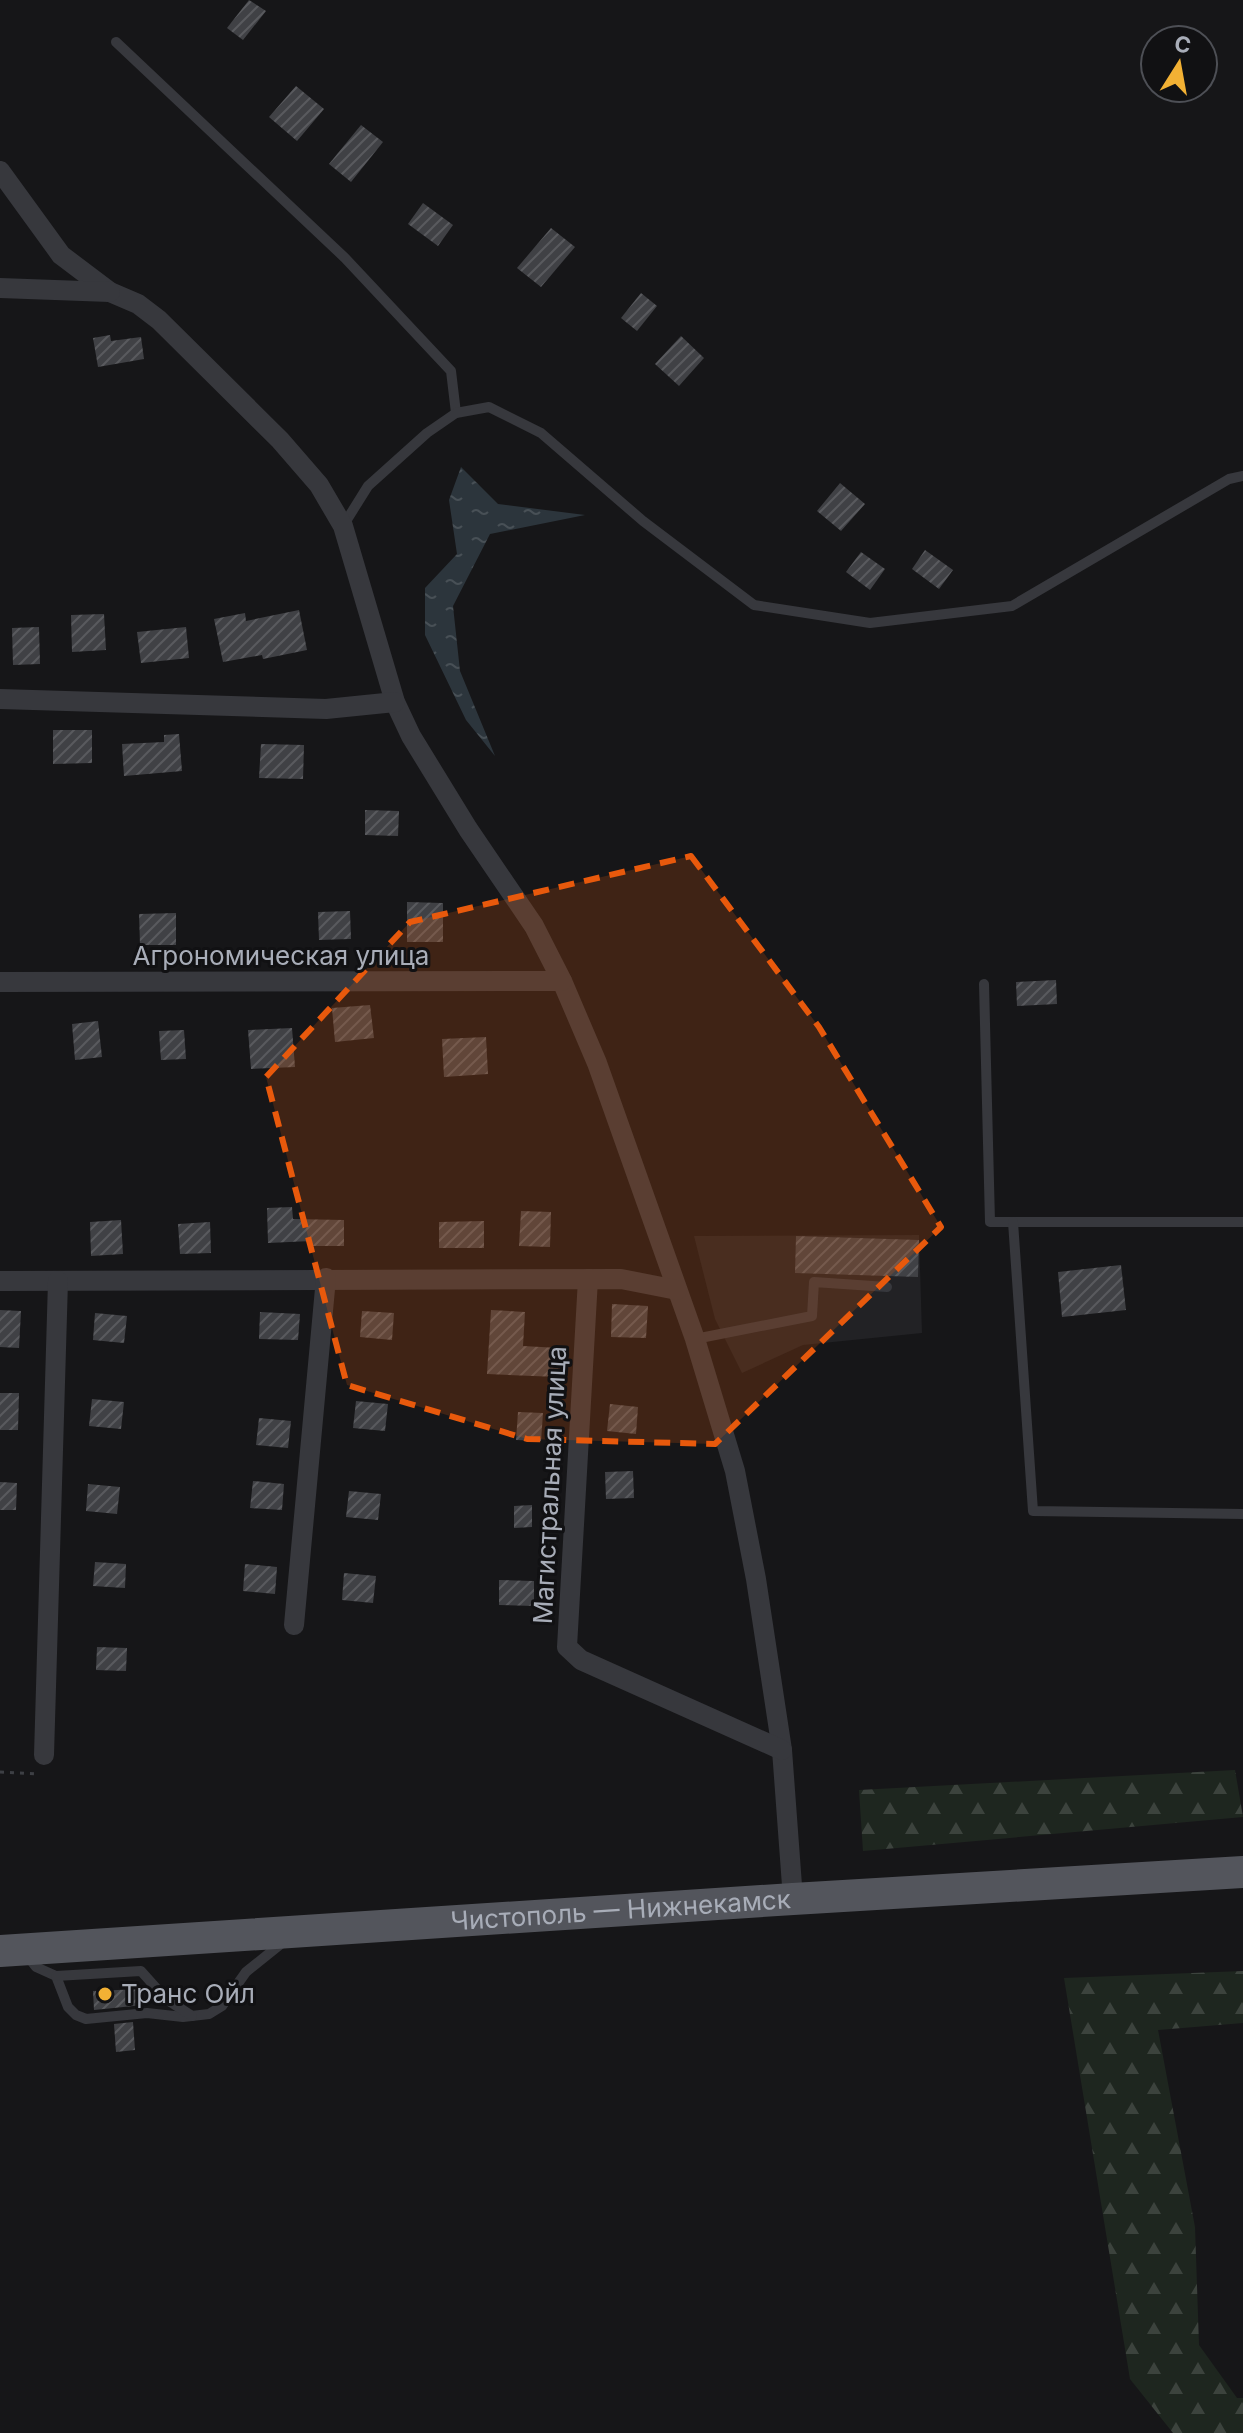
<svg xmlns="http://www.w3.org/2000/svg" width="1243" height="2433" viewBox="0 0 1243 2433" font-family="Inter,sans-serif">
	<style>
		.built { fill: #222225 }
		.forest { fill: url(#forest-firs) }
		.water { fill: url(#water-ripples) }
		.building { fill: url(#building-hatch) }
		.lines { fill: none; stroke-linecap: round; stroke-linejoin: round }
		.path { stroke: #3d3f44; stroke-width: 3; stroke-dasharray: 4 6; stroke-linecap: butt }
		.service { stroke: #37383d; stroke-width: 10 }
		.minor { stroke: #37383d; stroke-width: 20 }
		.primary { stroke: #53555c; stroke-width: 32 }
		.marked { fill: #e8590c; fill-opacity: 0.2; stroke: #e8590c; stroke-width: 6; stroke-dasharray: 16 10; stroke-linejoin: round }
		.poi-dot { fill: #f2b134; stroke: #111113; stroke-width: 3 }
		.labels { text-anchor: middle; stroke-width: 6; stroke-linejoin: round; paint-order: stroke }
		.street-label { font-size: 26px; fill: #a8adb8; stroke: #111113 }
		.poi-label { font-size: 26px; fill: #a8adb8; stroke: #111113; text-anchor: start }
	</style>
	<defs>
		<pattern id="forest-firs" width="22" height="20" patternUnits="userSpaceOnUse" patternTransform="scale(2)"><rect width="22" height="20" fill="#1e261f"/><path d="M5 1l3.5 6h-7zM16 11l3.5 6h-7z" fill="#3c433d"/></pattern>
		<pattern id="water-ripples" width="26" height="14" patternUnits="userSpaceOnUse" patternTransform="scale(2)"><rect width="26" height="14" fill="#2c353c"/><path d="M2 4q2-2 4 0t4 0M15 11q2-2 4 0t4 0" fill="none" stroke="#485056"/></pattern>
		<pattern id="building-hatch" width="6" height="6" patternUnits="userSpaceOnUse" patternTransform="scale(2)"><rect width="6" height="6" fill="#404145"/><path d="M-1 1l2-2M0 6l6-6M5 7l2-2" fill="none" stroke="#595a5e"/></pattern>
	</defs>
	<rect width="100%" height="100%" fill="#161618"/>
	<polygon class="built" points="919,1235 922,1333 803,1345 742,1373 715,1319 694,1236"/>
	<g class="forest">
		<polygon points="1235,1770 1243,1817 863,1851 859,1790"/>
		<polygon points="1243,1971 1243,2023 1158,2030 1195,2227 1199,2345 1237,2398 1243,2398 1243,2433 1173,2433 1130,2379 1064,1978"/>
	</g>
	<polygon class="water" points="461,467 498,504 585,515 490,534 453,606 460,671 495,756 466,720 425,635 425,588 457,554 449,500"/>
	<g class="building">
		<polygon points="249,0 266,11 243,40 227,28"/>
		<polygon points="296,86 324,109 297,141 269,117"/>
		<polygon points="361,125 383,142 351,182 329,164"/>
		<polygon points="423,203 453,225 438,246 408,224"/>
		<polygon points="551,228 575,247 541,287 517,268"/>
		<polygon points="641,293 657,306 637,331 621,318"/>
		<polygon points="110,335 111,341 141,337 144,359 98,367 93,338"/>
		<polygon points="681,336 704,358 679,386 655,364"/>
		<polygon points="840,483 865,504 841,531 817,511"/>
		<polygon points="925,550 953,570 939,589 912,569"/>
		<polygon points="861,552 885,569 870,590 846,572"/>
		<polygon points="299,610 307,650 263,659 262,655 223,662 214,619 245,613 246,621"/>
		<polygon points="104,614 106,650 72,652 71,615"/>
		<polygon points="39,627 40,664 13,665 12,628"/>
		<polygon points="186,627 189,658 141,663 137,632"/>
		<polygon points="53,730 92,730 92,763 53,764"/>
		<polygon points="179,734 182,771 124,776 122,744 164,742 164,735"/>
		<polygon points="261,744 304,745 303,779 259,778"/>
		<polygon points="365,810 399,811 398,836 365,835"/>
		<polygon points="407,902 443,903 443,942 407,942"/>
		<polygon points="350,911 351,939 319,940 318,912"/>
		<polygon points="176,913 176,945 140,945 139,914"/>
		<polygon points="1056,980 1057,1004 1017,1006 1016,982"/>
		<polygon points="370,1005 374,1038 335,1042 332,1008"/>
		<polygon points="98,1021 102,1057 75,1060 72,1024"/>
		<polygon points="292,1028 295,1067 251,1069 248,1030"/>
		<polygon points="184,1030 186,1059 161,1060 159,1031"/>
		<polygon points="486,1037 488,1074 444,1077 442,1039"/>
		<polygon points="292,1207 293,1219 344,1220 344,1246 311,1246 311,1241 268,1243 267,1208"/>
		<polygon points="521,1211 551,1212 550,1247 519,1246"/>
		<polygon points="121,1220 123,1254 91,1256 90,1222"/>
		<polygon points="484,1221 484,1248 439,1248 439,1222"/>
		<polygon points="210,1222 211,1253 180,1254 178,1224"/>
		<polygon points="796,1236 919,1240 918,1277 795,1273"/>
		<polygon points="1121,1265 1126,1310 1062,1317 1058,1272"/>
		<polygon points="612,1304 648,1306 646,1338 611,1337"/>
		<polygon points="0,1310 21,1311 19,1348 0,1347"/>
		<polygon points="491,1310 525,1312 523,1346 559,1348 558,1377 487,1374"/>
		<polygon points="362,1311 394,1313 392,1340 360,1337"/>
		<polygon points="260,1312 300,1314 298,1340 259,1339"/>
		<polygon points="95,1313 127,1316 124,1343 93,1340"/>
		<polygon points="0,1393 19,1393 18,1430 0,1430"/>
		<polygon points="92,1399 124,1402 121,1429 89,1426"/>
		<polygon points="356,1401 388,1404 385,1431 353,1428"/>
		<polygon points="610,1404 638,1407 636,1434 607,1431"/>
		<polygon points="518,1412 543,1413 541,1441 516,1440"/>
		<polygon points="259,1418 291,1421 288,1448 256,1445"/>
		<polygon points="633,1471 634,1498 606,1499 605,1472"/>
		<polygon points="253,1481 284,1484 282,1510 250,1508"/>
		<polygon points="0,1482 17,1483 16,1510 0,1510"/>
		<polygon points="88,1484 120,1487 117,1514 86,1511"/>
		<polygon points="349,1491 381,1494 378,1520 346,1517"/>
		<polygon points="532,1505 532,1527 514,1528 514,1506"/>
		<polygon points="95,1562 126,1564 125,1588 93,1586"/>
		<polygon points="245,1564 277,1567 275,1594 243,1591"/>
		<polygon points="344,1573 376,1576 373,1603 342,1600"/>
		<polygon points="499,1580 534,1581 534,1606 499,1605"/>
		<polygon points="97,1647 127,1648 126,1671 96,1670"/>
		<polygon points="142,1989 143,2005 94,2010 93,1991"/>
		<polygon points="133,2022 135,2050 116,2052 114,2024"/>
	</g>
	<g class="lines">
		<polyline class="path" points="0,1772 39,1774"/>
		<g class="service">
			<polyline points="116,42 345,258 451,371 456,413"/>
			<polyline points="343,526 368,486 427,433 456,413 489,407 541,433 643,521 754,605 870,623 1012,606 1229,479 1243,476"/>
			<polyline points="984,984 990,1222 1243,1222"/>
			<polyline points="1013,1222 1033,1511 1243,1514"/>
			<polyline points="695,1339 812,1316 814,1282 887,1287"/>
			<polyline points="28,1957 36,1967 56,1976 68,2007 76,2015 86,2019 147,2013 183,2017 209,2014 222,2006 246,1972 282,1943"/>
			<polyline points="56,1976 141,1971 166,1999 192,2016"/>
		</g>
		<g class="minor">
			<polyline points="0,171 61,255 110,292 138,304 159,320 280,440 319,485 343,526 395,702 411,736 468,829 534,926 562,981 597,1063 695,1339 735,1471 756,1579 782,1750 793,1899"/>
			<polyline points="0,288 110,292"/>
			<polyline points="0,699 326,709 395,702"/>
			<polyline points="0,982 562,981"/>
			<polyline points="588,1279 567,1647 581,1660 782,1750"/>
			<polyline points="0,1281 621,1279 677,1290"/>
			<polyline points="294,1625 326,1278"/>
			<polyline points="44,1755 58,1281"/>
		</g>
		<path class="primary" id="s1" d="M0,1951L793,1899L1243,1872"/>
	</g>
	<path class="marked" d="M691,856L819,1027L941,1227L715,1444L527,1439L347,1385L266,1077L410,922Z"/>
	<circle class="poi-dot" cx="105" cy="1994" r="8"/>
	<g class="labels">
		<g class="street-label">
			<text x="281" y="965">Агрономическая улица</text>
			<text transform="translate(550 1485) rotate(-87)" y="9">Магистральная улица</text>
			<text dy="9" stroke="none"><textPath href="#s1" startOffset="622">Чистополь — Нижнекамск</textPath></text>
		</g>
		<g class="poi-label">
			<text x="121" y="2003">Транс Ойл</text>
		</g>
	</g>
	<g transform="translate(1179 64) rotate(11)"><circle r="38" fill="#111113" stroke="#4d4f55" stroke-width="2"/>
	<path d="M0-6L14 30L0 20L-14 30Z" fill="#f2b134"/>
	<text y="-12" font-size="22" font-weight="bold" text-anchor="middle" fill="#a8adb8">С</text>
	</g>
</svg>
